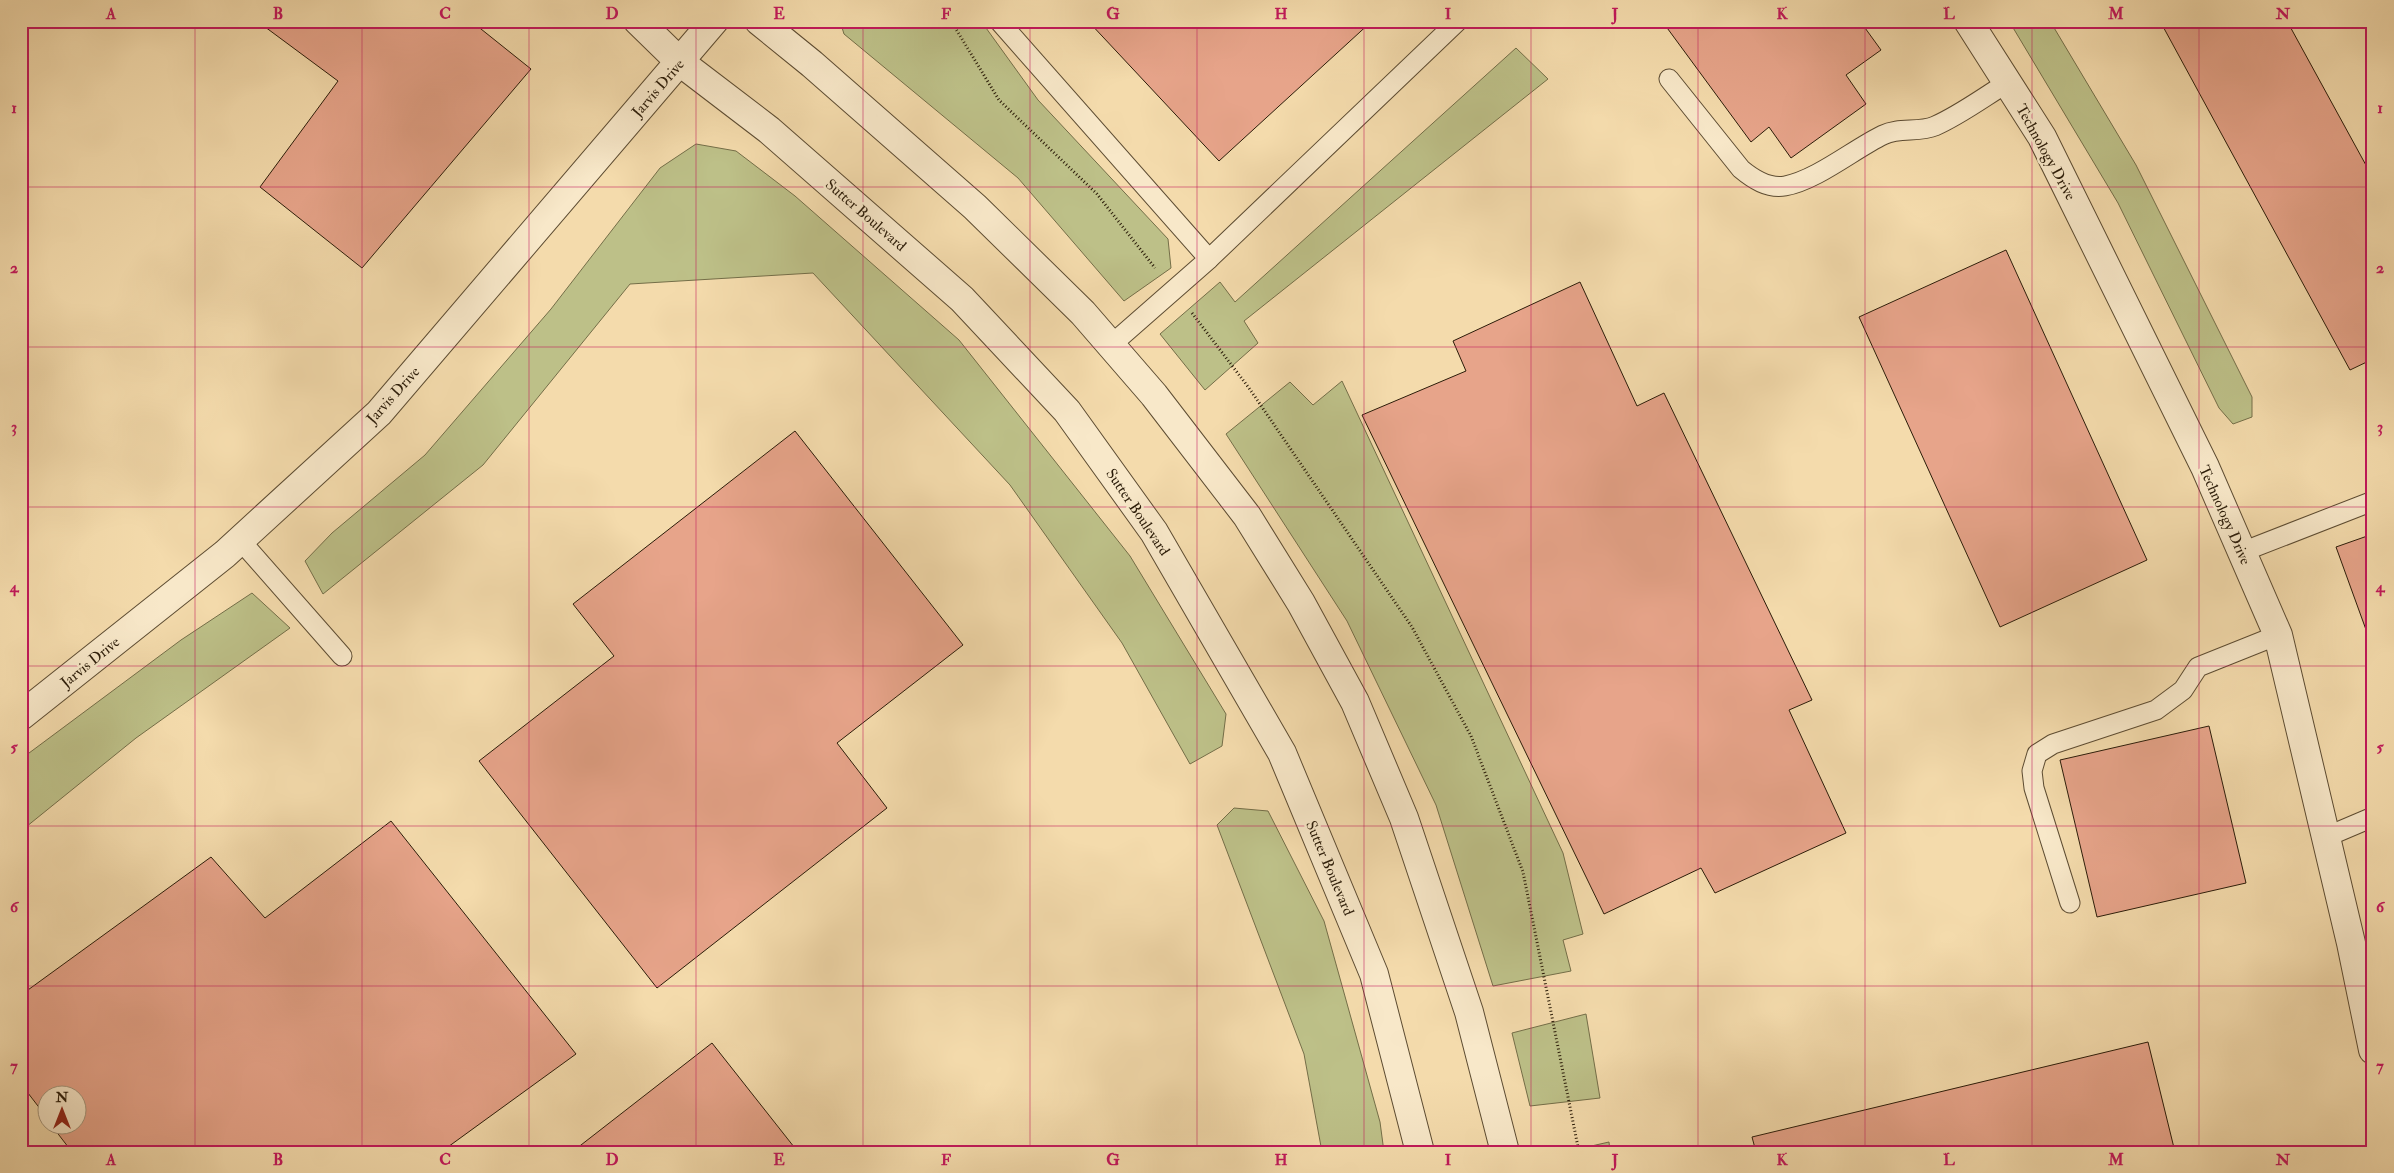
<svg xmlns="http://www.w3.org/2000/svg" width="2394" height="1173" viewBox="0 0 2394 1173" font-family="'IM FELL Double Pica',serif">
	<style>
		.green { fill: #bdc088; stroke: #746e48 }
		.building { fill: #e7a48a; stroke: #2b1c09 }
		.lines { fill: none; stroke-linecap: round; stroke-linejoin: round }
		.service-casing { stroke: #5d4c32; stroke-width: 21 }
		.minor-casing { stroke: #5d4c32; stroke-width: 30 }
		.path { stroke: #2b1c09; stroke-width: 3; stroke-dasharray: 1 2.5; stroke-linecap: butt }
		.service { stroke: #f8e8c9; stroke-width: 19 }
		.minor { stroke: #f8e8c9; stroke-width: 28 }
		.grid { fill: none; stroke: #c2185b; stroke-width: 1; stroke-opacity: 0.55 }
		.labels { text-anchor: middle; stroke-width: 5; stroke-linejoin: round; paint-order: stroke }
		.street-label { font-size: 15px; fill: #2b1c09; stroke: #f8e8c9 }
		.neatline { fill: none; stroke: #c2185b; stroke-width: 2 }
		.grid-label { font-size: 16px; text-anchor: middle; font-weight: bold; fill: #c2185b }
	</style>
	<rect width="100%" height="100%" fill="#f4dbac"/>
	<filter id="stains"><feTurbulence type="fractalNoise" baseFrequency=".004" numOctaves="4"/><feColorMatrix values="0 0 0 0 .2 0 0 0 0 .09 0 0 0 0 .02 0 0 0 .5 -.17"/></filter>
	<radialGradient id="worn" r=".72"><stop offset=".6" stop-color="#630" stop-opacity="0"/><stop offset="1" stop-color="#630" stop-opacity=".3"/></radialGradient>
	<g class="green">
		<polygon points="840,21 981,21 1038,100 1168,239 1171,268 1124,301 1018,178 844,34"/>
		<polygon points="2009,21 2050,21 2136,165 2252,397 2252,417 2233,424 2219,408 2118,203"/>
		<polygon points="1516,48 1548,79 1244,321 1258,343 1205,390 1160,334 1220,282 1235,302"/>
		<polygon points="696,144 736,151 795,196 959,340 1130,556 1226,714 1222,746 1190,764 1122,643 1010,485 813,273 630,284 483,465 323,594 305,561 332,533 425,455 551,309 660,168"/>
		<polygon points="1342,381 1563,853 1583,934 1563,940 1571,971 1493,986 1436,805 1347,621 1226,434 1290,382 1313,405"/>
		<polygon points="252,593 290,628 136,738 21,831 21,759 181,640"/>
		<polygon points="1234,808 1268,811 1324,921 1380,1122 1384,1152 1322,1152 1304,1054 1217,825"/>
		<polygon points="1586,1014 1600,1098 1530,1106 1512,1033"/>
		<polygon points="1609,1142 1610,1152 1565,1152"/>
	</g>
	<g class="building">
		<polygon points="257,21 471,21 531,69 362,268 260,187 338,81"/>
		<polygon points="1088,21 1372,21 1219,161"/>
		<polygon points="1662,21 1860,21 1881,50 1846,75 1866,104 1791,158 1769,127 1751,142"/>
		<polygon points="2160,21 2287,21 2373,178 2373,359 2350,370"/>
		<polygon points="2006,250 2147,560 2000,627 1859,317"/>
		<polygon points="1580,282 1637,406 1664,393 1812,700 1789,710 1846,833 1715,893 1701,868 1604,914 1362,415 1466,371 1453,341"/>
		<polygon points="795,431 963,645 837,743 887,808 657,988 479,761 614,656 573,604"/>
		<polygon points="2373,534 2373,649 2336,547"/>
		<polygon points="2209,726 2246,883 2097,917 2060,760"/>
		<polygon points="391,821 576,1054 441,1152 72,1152 52,1126 78,1126 78,1096 48,1096 48,1119 21,1084 21,995 211,857 265,918"/>
		<polygon points="2148,1042 2175,1152 1756,1152 1752,1137"/>
		<polygon points="712,1043 798,1152 572,1152"/>
	</g>
	<g class="lines">
		<defs>
			<g id="service">
				<polyline points="999,21 1209,259"/>
				<path d="M1669,79L1741,169C1753,179 1768,189 1785,186C1817,180 1854,149 1883,135C1899,127 1919,133 1935,126C1960,115 1984,97 2007,83"/>
				<polyline points="1111,345 1209,259 1458,21"/>
				<polyline points="240,540 342,656"/>
				<polyline points="2242,552 2373,501"/>
				<polyline points="2326,837 2373,817"/>
				<polyline points="2070,903 2034,788 2032,771 2037,754 2053,744 2156,710 2183,690 2198,667 2278,635"/>
			</g>
			<g id="minor">
				<polyline points="638,21 680,62 769,130 962,299 1067,411 1154,532 1282,753 1374,974 1420,1152"/>
				<polyline points="759,21 812,64 975,207 1083,313 1154,395 1247,516 1301,603 1355,702 1404,818 1469,1012 1505,1152"/>
				<polyline points="1968,21 2042,137 2205,467 2278,635 2351,943 2373,1050"/>
				<polyline points="21,716 225,554 379,413 714,21"/>
			</g>
		</defs>
		<use href="#service" class="service-casing"/>
		<use href="#minor" class="minor-casing"/>
		<g class="path">
			<polyline points="951,21 999,100 1097,194 1155,268"/>
			<polyline points="1192,313 1249,388 1412,627 1471,736 1523,872 1579,1152"/>
		</g>
		<use href="#service" class="service"/>
		<use href="#minor" class="minor"/>
	</g>
	<path class="grid" d="M195,21V1152M362,21V1152M529,21V1152M696,21V1152M863,21V1152M1030,21V1152M1197,21V1152M1364,21V1152M1531,21V1152M1698,21V1152M1865,21V1152M2032,21V1152M2199,21V1152M21,187H2373M21,347H2373M21,507H2373M21,666H2373M21,826H2373M21,986H2373"/>
	<g class="labels">
		<g class="street-label">
			<text transform="translate(658 88) rotate(-49)" y="5">Jarvis Drive</text>
			<text transform="translate(2046 152) rotate(61)" y="5">Technology Drive</text>
			<text transform="translate(866 215) rotate(41)" y="5">Sutter Boulevard</text>
			<text transform="translate(393 395) rotate(-48)" y="5">Jarvis Drive</text>
			<text transform="translate(1138 512) rotate(56)" y="5">Sutter Boulevard</text>
			<text transform="translate(2225 515) rotate(66)" y="5">Technology Drive</text>
			<text transform="translate(90 662) rotate(-39)" y="5">Jarvis Drive</text>
			<text transform="translate(1330 868) rotate(67)" y="5">Sutter Boulevard</text>
		</g>
	</g>
	<rect width="2394" height="1173" fill="none" stroke="#f4dbac" stroke-width="55"/>
	<g transform="translate(62 1110)"><circle r="24" fill="#f8e8c9" stroke="#a6967c"/>
	<path d="M0-4L9 19L0 12L-9 19Z" fill="#8f2418"/>
	<text y="-8" font-size="14" font-weight="bold" text-anchor="middle" fill="#2b1c09">N</text>
	</g>
	<rect x="28" y="28" width="2338" height="1118" class="neatline"/>
	<g class="grid-label">
		<text x="111" y="19">A</text>
		<text x="278" y="19">B</text>
		<text x="445" y="19">C</text>
		<text x="612" y="19">D</text>
		<text x="779" y="19">E</text>
		<text x="946" y="19">F</text>
		<text x="1113" y="19">G</text>
		<text x="1281" y="19">H</text>
		<text x="1448" y="19">I</text>
		<text x="1615" y="19">J</text>
		<text x="1782" y="19">K</text>
		<text x="1949" y="19">L</text>
		<text x="2116" y="19">M</text>
		<text x="2283" y="19">N</text>
		<text x="14" y="113">1</text>
		<text x="2380" y="113">1</text>
		<text x="14" y="273">2</text>
		<text x="2380" y="273">2</text>
		<text x="14" y="432">3</text>
		<text x="2380" y="432">3</text>
		<text x="14" y="592">4</text>
		<text x="2380" y="592">4</text>
		<text x="14" y="752">5</text>
		<text x="2380" y="752">5</text>
		<text x="14" y="912">6</text>
		<text x="2380" y="912">6</text>
		<text x="14" y="1071">7</text>
		<text x="2380" y="1071">7</text>
		<text x="111" y="1165">A</text>
		<text x="278" y="1165">B</text>
		<text x="445" y="1165">C</text>
		<text x="612" y="1165">D</text>
		<text x="779" y="1165">E</text>
		<text x="946" y="1165">F</text>
		<text x="1113" y="1165">G</text>
		<text x="1281" y="1165">H</text>
		<text x="1448" y="1165">I</text>
		<text x="1615" y="1165">J</text>
		<text x="1782" y="1165">K</text>
		<text x="1949" y="1165">L</text>
		<text x="2116" y="1165">M</text>
		<text x="2283" y="1165">N</text>
	</g>
	<rect width="100%" height="100%" filter="url(#stains)"/>
	<rect width="100%" height="100%" fill="url(#worn)"/>
</svg>
